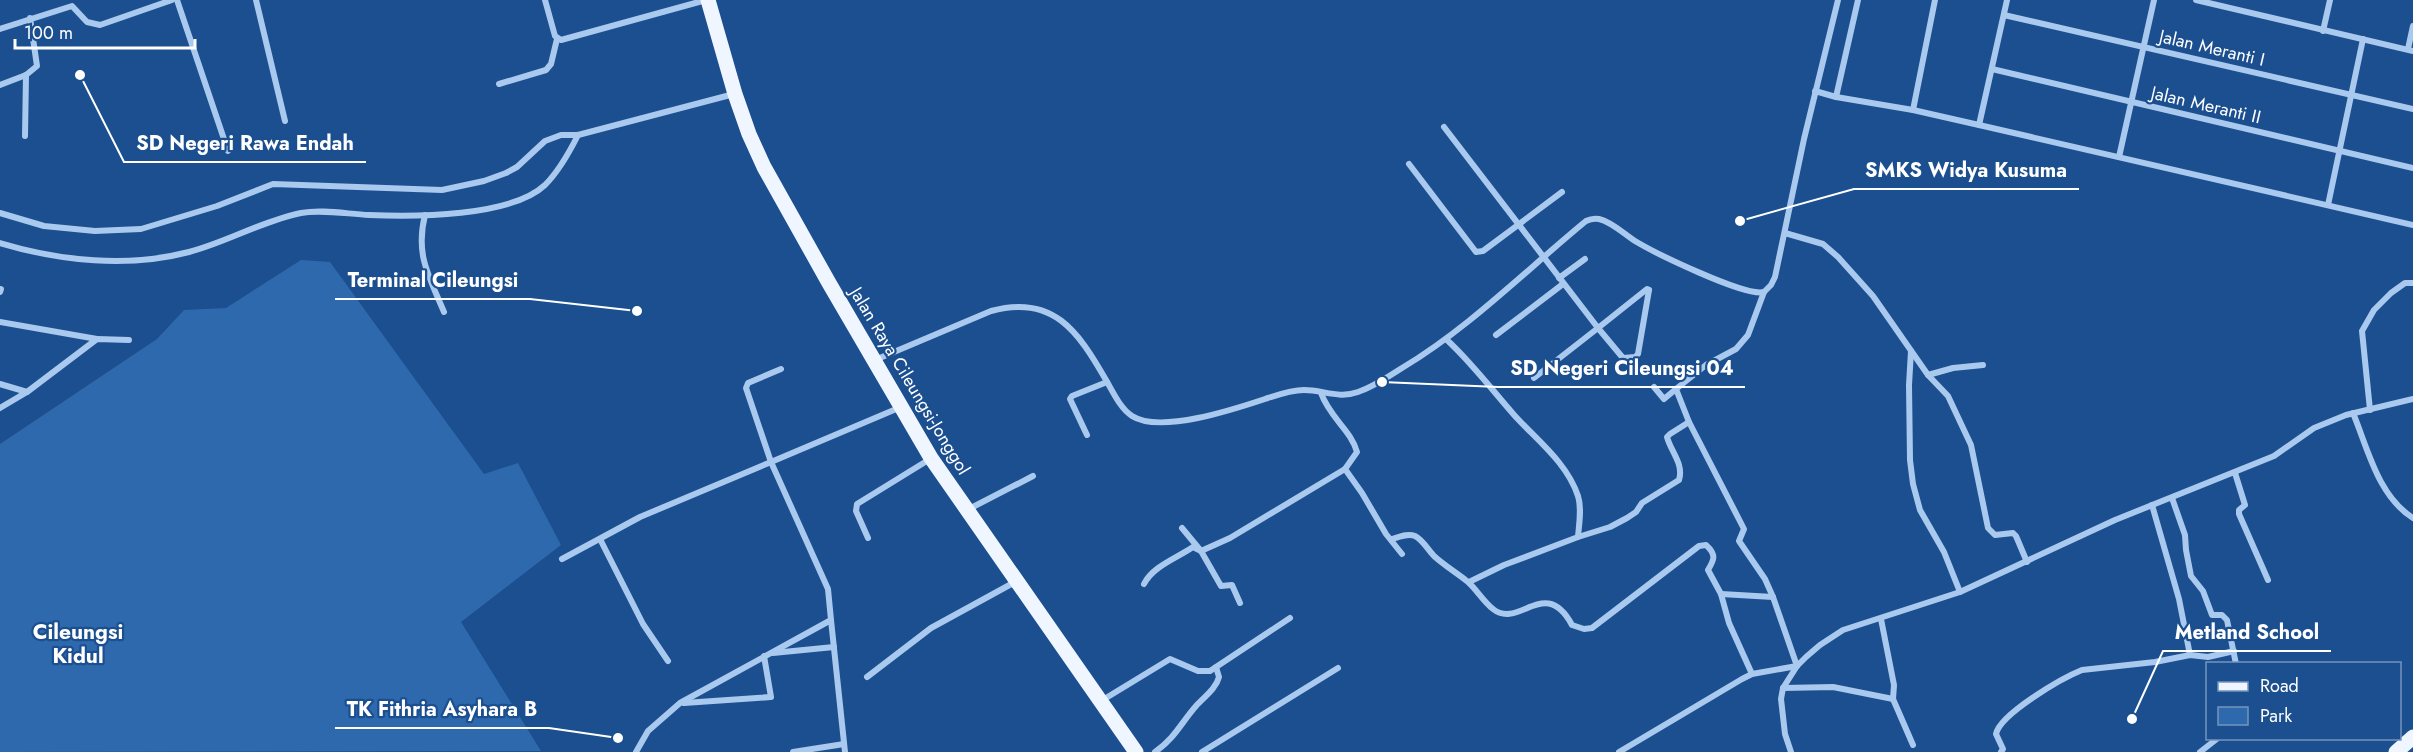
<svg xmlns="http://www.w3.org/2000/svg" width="2413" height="752" viewBox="0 0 2413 752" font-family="Jost,sans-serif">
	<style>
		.green { fill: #2e69ad }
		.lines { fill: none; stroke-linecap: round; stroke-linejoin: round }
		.street { stroke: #a9c9ee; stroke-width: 6 }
		.primary { stroke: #f0f6ff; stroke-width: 15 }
		.labels { text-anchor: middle; stroke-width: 4.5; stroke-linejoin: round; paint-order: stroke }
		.street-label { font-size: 18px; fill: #fff; stroke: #1b4f8f }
		.quarter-label { font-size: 21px; font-weight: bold; fill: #fff; stroke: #1b4f8f }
		.leader { fill: none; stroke: #fff; stroke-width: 2 }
		.callout-dot { fill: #fff; stroke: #1b4f8f; stroke-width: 2 }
		.callout-label { font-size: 20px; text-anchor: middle; font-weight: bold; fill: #fff; stroke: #1b4f8f; stroke-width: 4.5; stroke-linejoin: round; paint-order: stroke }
	</style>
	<rect width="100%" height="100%" fill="#1b4f8f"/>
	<polygon class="green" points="301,260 330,262 484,474 518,463 561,545 461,622 541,751 0,752 0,444 157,339 184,310 226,308"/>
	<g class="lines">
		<g class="street">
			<polyline points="177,0 228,151"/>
			<polyline points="256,0 285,121"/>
			<polyline points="545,0 555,36 561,40 706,0"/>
			<polyline points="2007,0 1979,125 2413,225"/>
			<polyline points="2196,0 2413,51"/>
			<polyline points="2004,15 2413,109"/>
			<polyline points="0,29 72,6 87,22 100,25 172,0"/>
			<polyline points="2323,31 2330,0"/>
			<polyline points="2408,49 2413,26"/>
			<polyline points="1992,69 2413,168"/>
			<polyline points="499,84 546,70 551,64 557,39"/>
			<polyline points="0,85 26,75 37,66 30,18"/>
			<polyline points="1815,91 1836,97 1913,110 1979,125"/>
			<polyline points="1836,97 1858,0"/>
			<polyline points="1913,110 1935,0"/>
			<polyline points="1444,127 1598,328 1647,289 1649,290"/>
			<polyline points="25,136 26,75"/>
			<polyline points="2119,157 2154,0"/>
			<polyline points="1409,164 1476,252 1483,251 1562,192"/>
			<polyline points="2328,205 2363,39"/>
			<polyline points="0,213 44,226 95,231 141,229 217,206 273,184 442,190 484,181 506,173 517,167 545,141 561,135 578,135 734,94"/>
			<path d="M425,215C415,255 429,276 444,312"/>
			<polyline points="1785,233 1823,244 1838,257 1873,296 1928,375 1948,396 1971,445 1988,528 1995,535 2013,533 2016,536 2027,562"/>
			<path d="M0,243C60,261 128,268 189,252C227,242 262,221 301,213C322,209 347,214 369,215C414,217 511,217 545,185C559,171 569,153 578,135"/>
			<polyline points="1559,278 1585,259"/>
			<polyline points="0,292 1,289"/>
			<polyline points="1764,292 1748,335 1736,349 1706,365 1676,389 1689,422 1744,529 1739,541 1765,579 1773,597 1797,666"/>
			<polyline points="0,322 97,339"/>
			<polyline points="1496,335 1563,284"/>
			<path d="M1447,340C1472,363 1492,390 1515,416C1538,441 1567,463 1578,496C1582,509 1579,524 1578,537L1504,565L1469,582"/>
			<polyline points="1911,351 1909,385 1910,460 1913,484 1920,510 1944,552 1960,592"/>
			<path d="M875,360L991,311C1053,294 1078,331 1106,380C1113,392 1120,408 1132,416C1160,434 1235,409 1265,399C1277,395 1291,390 1304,390C1323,390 1339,399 1358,392C1373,387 1388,377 1402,368C1469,328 1525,271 1586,221C1590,219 1594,218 1599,219C1612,222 1624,234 1635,241C1655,253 1745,297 1764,292L1771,285L1775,277L1804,139L1838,0"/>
			<polyline points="1928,375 1953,368 1983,365"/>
			<polyline points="1534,378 1598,328 1623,358 1635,357 1638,354 1649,290"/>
			<polyline points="0,384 27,392 97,339 129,340"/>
			<polyline points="1654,387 1664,399 1676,389"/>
			<polyline points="0,408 27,392"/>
			<polyline points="2370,410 2362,331 2374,310 2391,293 2405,283 2413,283"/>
			<path d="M2353,413C2368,449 2378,496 2413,518"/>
			<polyline points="1087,435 1070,399 1072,396 1107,382"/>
			<polyline points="1345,469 1362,493 1386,534 1402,554"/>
			<polyline points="2235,473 2245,505 2239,510 2239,514 2268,580"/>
			<polyline points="2172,498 2185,535 2186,550 2191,576 2203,591 2212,615 2222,615 2227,620 2236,664"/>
			<polyline points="2152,505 2179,599 2190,655"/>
			<polyline points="967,510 1033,476"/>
			<path d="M1182,528L1201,551L1230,538L1345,469L1357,452C1351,430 1330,418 1321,393"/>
			<path d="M1578,537L1610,527L1627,518L1636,512L1642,503L1679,480C1684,464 1671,452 1667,437L1670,434L1689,422"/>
			<polyline points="868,538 856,511 857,504 930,459"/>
			<polyline points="600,539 643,624 668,661"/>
			<path d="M1392,539C1399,537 1408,533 1415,536C1423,540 1428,550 1434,556C1445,566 1457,573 1468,582C1477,590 1483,601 1493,609C1519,630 1545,575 1572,625L1584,629L1592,628L1699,546L1706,545C1717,555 1714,560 1708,570L1721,594L1729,623L1752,674"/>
			<polyline points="562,559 640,517 771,462 746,388 748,383 781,369"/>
			<path d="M1144,584C1153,566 1177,558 1193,547L1201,551L1221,586L1232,585L1240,603"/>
			<polyline points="1721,594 1773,597"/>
			<polyline points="1881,619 1894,685 1893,699 1913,745"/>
			<polyline points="831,620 845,752"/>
			<polyline points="773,653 834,647"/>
			<polyline points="867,677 931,628 1015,582"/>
			<polyline points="1783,688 1833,687 1893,699"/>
			<polyline points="1101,701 1170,659 1198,671 1210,671 1290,618"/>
			<polyline points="684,703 771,697 764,656"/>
			<polyline points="636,752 648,731 680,703 831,620 828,589 771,462 901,407"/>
			<polyline points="793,752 844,744"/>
			<path d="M1155,752C1175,738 1181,723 1196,706C1204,697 1216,689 1219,677L1216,667"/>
			<polyline points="1202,752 1338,668"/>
			<polyline points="1619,752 1742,679 1752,674 1797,666"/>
			<polyline points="1791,752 1785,734 1781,699 1783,688 1797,666 1806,657 1820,645 1843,630 1960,592 2115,520 2274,456 2314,428 2346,415 2413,399"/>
			<path d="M2001,752L2003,749L1996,734C2000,714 2062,678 2082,670L2155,662L2190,655L2208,657L2234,651"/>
			<polyline points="2200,752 2218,738"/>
		</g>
		<g class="primary">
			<polyline points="708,0 735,94 749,134 764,167 829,283 931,458 1136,752"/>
			<polyline points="2396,752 2413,737"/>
		</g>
	</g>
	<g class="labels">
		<g class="street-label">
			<text transform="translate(2212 48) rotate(13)" y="6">Jalan Meranti I</text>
			<text transform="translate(2206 105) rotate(13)" y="6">Jalan Meranti II</text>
			<text transform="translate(910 381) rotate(59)" y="6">Jalan Raya Cileungsi-Jonggol</text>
		</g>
		<g class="quarter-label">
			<text x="78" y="639">Cileungsi<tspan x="78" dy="24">Kidul</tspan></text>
		</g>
	</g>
	<path class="leader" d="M80 75L124 162H366M1740 221L1854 189H2079M637 311L530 299H335M1382 382L1498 387H1745M2132 719L2163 651H2331M618 738L549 728H335"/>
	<g class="callout-dot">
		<circle cx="80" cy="75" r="6"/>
		<circle cx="1740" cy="221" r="6"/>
		<circle cx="637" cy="311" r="6"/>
		<circle cx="1382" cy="382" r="6"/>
		<circle cx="2132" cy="719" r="6"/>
		<circle cx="618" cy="738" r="6"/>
	</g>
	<g class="callout-label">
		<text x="245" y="150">SD Negeri Rawa Endah</text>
		<text x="1966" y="177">SMKS Widya Kusuma</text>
		<text x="433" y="287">Terminal Cileungsi</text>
		<text x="1622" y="375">SD Negeri Cileungsi 04</text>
		<text x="2247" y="639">Metland School</text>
		<text x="442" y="716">TK Fithria Asyhara B</text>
	</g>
	<rect x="2206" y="662" width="195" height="78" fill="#1b4f8f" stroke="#7695bc" stroke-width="1.5"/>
	<rect x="2218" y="682" width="30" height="9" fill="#f0f6ff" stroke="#7695bc" stroke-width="1.5"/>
	<text x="2260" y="692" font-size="18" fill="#ffffff">Road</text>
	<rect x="2218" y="707" width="30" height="18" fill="#2e69ad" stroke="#7695bc" stroke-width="1.5"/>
	<text x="2260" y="722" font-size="18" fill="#ffffff">Park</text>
	<path d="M15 39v9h180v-9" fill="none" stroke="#ffffff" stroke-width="3"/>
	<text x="24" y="39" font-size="18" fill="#ffffff" stroke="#1b4f8f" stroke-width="4.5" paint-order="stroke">100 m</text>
</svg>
